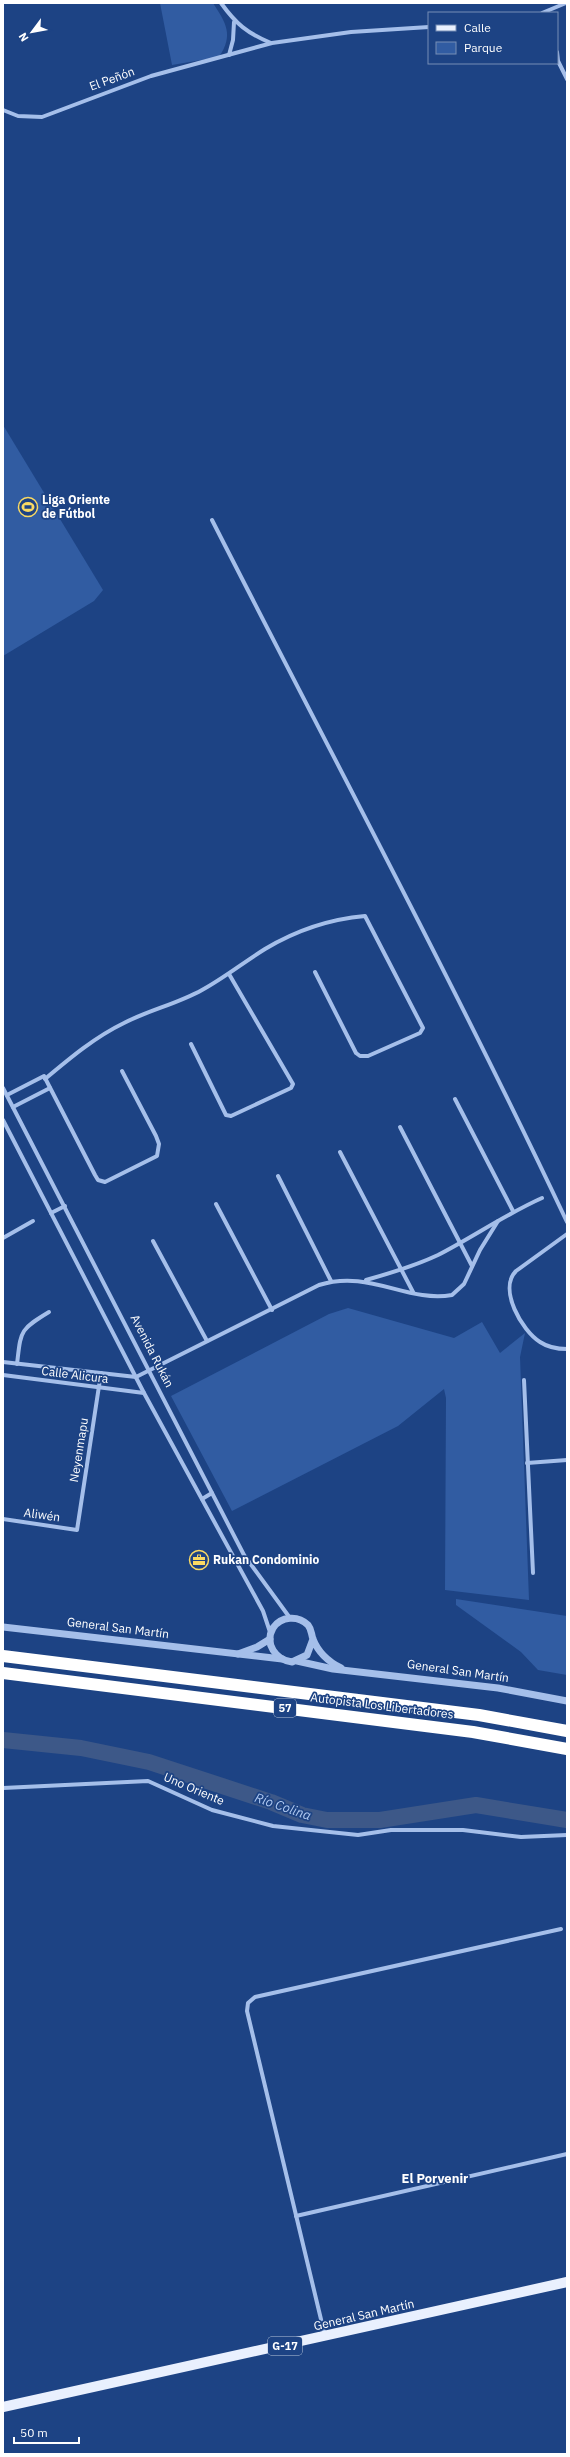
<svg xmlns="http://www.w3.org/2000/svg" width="570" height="2457" viewBox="0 0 570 2457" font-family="'IBM Plex Sans',sans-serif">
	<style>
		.green { fill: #315ca2 }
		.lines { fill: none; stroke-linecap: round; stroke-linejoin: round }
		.river { stroke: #3d5888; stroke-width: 16 }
		.minor { stroke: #a5bfea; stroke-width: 4 }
		.tertiary { stroke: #a5bfea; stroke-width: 7 }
		.primary { stroke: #e9f0fe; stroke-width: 10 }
		.motorway { stroke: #fff; stroke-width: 12 }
		.labels { text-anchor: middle; stroke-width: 3.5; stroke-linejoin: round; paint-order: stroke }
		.shield { fill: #1d4384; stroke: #bbc7da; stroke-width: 1 }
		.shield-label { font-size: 11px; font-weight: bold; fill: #fff }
		.street-label { font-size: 12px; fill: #fff; stroke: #1d4384 }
		.poi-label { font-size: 12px; font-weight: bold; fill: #fff; stroke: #1d4384; text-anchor: start }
		.water-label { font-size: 13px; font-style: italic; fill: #b0caf2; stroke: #1d4384 }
		.neighbourhood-label { font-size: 13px; font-weight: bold; fill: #fff; stroke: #1d4384 }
	</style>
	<rect width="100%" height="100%" fill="#1d4384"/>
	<g class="green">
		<path d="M160,3H213C226,23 234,35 219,57L172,65Z"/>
		<polygon points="3,425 103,590 94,601 3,656"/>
		<polygon points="348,1308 454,1338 482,1322 500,1353 525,1333 520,1357 529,1600 445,1590 446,1398 444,1389 398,1426 232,1511 171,1396 329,1314"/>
		<polygon points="456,1599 567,1616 567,1675 538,1670 521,1652 456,1605"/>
	</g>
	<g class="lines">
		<polyline class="river" points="3,1740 81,1748 149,1762 271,1802 302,1815 327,1820 380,1820 476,1805 567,1820"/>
		<g class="minor">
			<path d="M221,3C236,24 247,33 271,43"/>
			<polyline points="542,13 566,3"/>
			<polyline points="557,52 558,61 567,79"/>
			<polyline points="229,55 233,40 234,22"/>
			<polyline points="3,110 18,116 42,117 151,76 272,43 351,32 429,27"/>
			<path d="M212,520C331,754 455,985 567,1222"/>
			<polyline points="191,1044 226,1115 231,1116 291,1088 293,1084 229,974"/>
			<path d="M45,1079C70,1058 95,1037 124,1023C149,1010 177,1004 202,990C224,978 244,962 265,949C295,931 331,919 365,916L423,1028L420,1033L368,1056H360L356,1053L315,972"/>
			<polyline points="3,1088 244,1555 290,1618"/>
			<polyline points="7,1095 44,1076 95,1175 98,1180 105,1182 157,1156 159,1144 156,1136 122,1071"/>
			<polyline points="455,1099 513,1211"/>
			<polyline points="13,1107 50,1088"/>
			<polyline points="3,1120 144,1393 263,1611 270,1632"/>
			<polyline points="400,1127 472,1266"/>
			<polyline points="340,1152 413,1292"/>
			<polyline points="278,1176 331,1281"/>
			<polyline points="216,1204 272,1310"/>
			<polyline points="51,1213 65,1206"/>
			<path d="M567,1234L516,1271C498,1289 522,1331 540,1342C549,1348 557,1349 567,1349"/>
			<polyline points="3,1238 33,1221"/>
			<polyline points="153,1241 207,1341"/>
			<path d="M366,1280C391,1273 415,1266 438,1255C473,1237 506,1214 542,1198"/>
			<path d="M3,1362L136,1377L319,1285C369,1269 407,1303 452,1295L464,1284L480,1250L498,1221"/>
			<path d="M17,1364C21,1331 19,1330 49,1312"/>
			<polyline points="3,1375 144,1393"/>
			<polyline points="524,1380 533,1573"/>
			<polyline points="527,1463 567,1460"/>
			<polyline points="202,1499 212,1493"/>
			<polyline points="3,1519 77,1530 101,1373"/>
			<polyline points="3,1788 148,1781 212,1810 273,1826 358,1835 391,1830 463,1830 521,1837 567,1835"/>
			<polyline points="296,2216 567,2154"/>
			<polyline points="325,2336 247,2011 248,2003 255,1997 561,1929"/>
		</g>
		<g class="tertiary">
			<polyline points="3,1627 282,1659"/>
			<path d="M313,1639L307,1655L292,1662C276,1660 264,1644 273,1628C281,1616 298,1615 308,1625C312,1630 311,1634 313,1639C318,1652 329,1662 341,1668"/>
			<polyline points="238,1654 257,1647 270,1639"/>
			<polyline points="297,1661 333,1669 498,1688 567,1701"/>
		</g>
		<polyline class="primary" points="3,2407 567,2282"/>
		<g class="motorway">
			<polyline points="3,1656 479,1715 567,1731"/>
			<polyline points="3,1673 473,1732 567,1749"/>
		</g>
	</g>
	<defs>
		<symbol id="stadium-ring" viewBox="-11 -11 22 22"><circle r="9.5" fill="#1d4384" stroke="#f9d963" stroke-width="1.5"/><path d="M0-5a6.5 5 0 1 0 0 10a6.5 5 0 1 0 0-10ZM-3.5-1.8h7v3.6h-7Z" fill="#f9d963"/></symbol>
		<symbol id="office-ring" viewBox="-11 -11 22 22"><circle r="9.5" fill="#1d4384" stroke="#f9d963" stroke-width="1.5"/><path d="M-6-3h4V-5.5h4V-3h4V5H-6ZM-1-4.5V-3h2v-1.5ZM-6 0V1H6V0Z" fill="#f9d963"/></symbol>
	</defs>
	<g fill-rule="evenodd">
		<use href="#stadium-ring" x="17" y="496" width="22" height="22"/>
		<use href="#office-ring" x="188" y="1549" width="22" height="22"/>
	</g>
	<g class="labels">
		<g class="shield">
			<rect x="274" y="1699" width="22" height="18" rx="3"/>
			<rect x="268" y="2337" width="34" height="18" rx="3"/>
		</g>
		<g class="shield-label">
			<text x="285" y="1712">57</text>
			<text x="285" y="2350">G-17</text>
		</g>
		<g class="street-label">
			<text transform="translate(112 79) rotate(-20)" y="4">El Peñón</text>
			<text transform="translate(152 1351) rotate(63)" y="4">Avenida Rukán</text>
			<text transform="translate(75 1375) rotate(7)" y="4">Calle Alicura</text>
			<text transform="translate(79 1450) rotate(-81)" y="4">Neyenmapu</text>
			<text transform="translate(42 1515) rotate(8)" y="4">Aliwén</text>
			<text transform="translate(118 1628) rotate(7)" y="4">General San Martín</text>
			<text transform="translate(458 1671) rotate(8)" y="4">General San Martín</text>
			<text transform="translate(382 1706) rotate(7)" y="4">Autopista Los Libertadores</text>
			<text transform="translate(194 1789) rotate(23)" y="4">Uno Oriente</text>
			<text transform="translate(364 2315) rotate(-13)" y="4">General San Martín</text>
		</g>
		<g class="poi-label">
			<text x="42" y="504">Liga Oriente<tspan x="42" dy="14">de Fútbol</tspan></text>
			<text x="213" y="1564">Rukan Condominio</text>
		</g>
		<g class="water-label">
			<text transform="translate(283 1806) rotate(19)" y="5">Río Colina</text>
		</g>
		<g class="neighbourhood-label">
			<text x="435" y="2183">El Porvenir</text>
		</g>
	</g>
	<rect width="570" height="2457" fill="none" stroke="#ffffff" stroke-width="8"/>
	<rect x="428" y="12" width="130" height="52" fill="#1d4384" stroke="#778eb5"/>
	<rect x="436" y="25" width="20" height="6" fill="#e9f0fe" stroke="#778eb5"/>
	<text x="464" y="32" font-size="12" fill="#ffffff">Calle</text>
	<rect x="436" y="42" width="20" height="12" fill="#315ca2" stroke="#778eb5"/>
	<text x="464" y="52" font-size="12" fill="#ffffff">Parque</text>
	<g transform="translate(32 32) rotate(238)" stroke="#1d4384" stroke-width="3" paint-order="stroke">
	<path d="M0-3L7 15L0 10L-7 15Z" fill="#ffffff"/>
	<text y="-6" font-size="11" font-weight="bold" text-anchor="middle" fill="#ffffff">N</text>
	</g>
	<path d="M14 2437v6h65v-6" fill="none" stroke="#ffffff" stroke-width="2"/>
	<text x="20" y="2437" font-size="12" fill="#ffffff" stroke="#1d4384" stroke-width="3" paint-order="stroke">50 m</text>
</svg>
